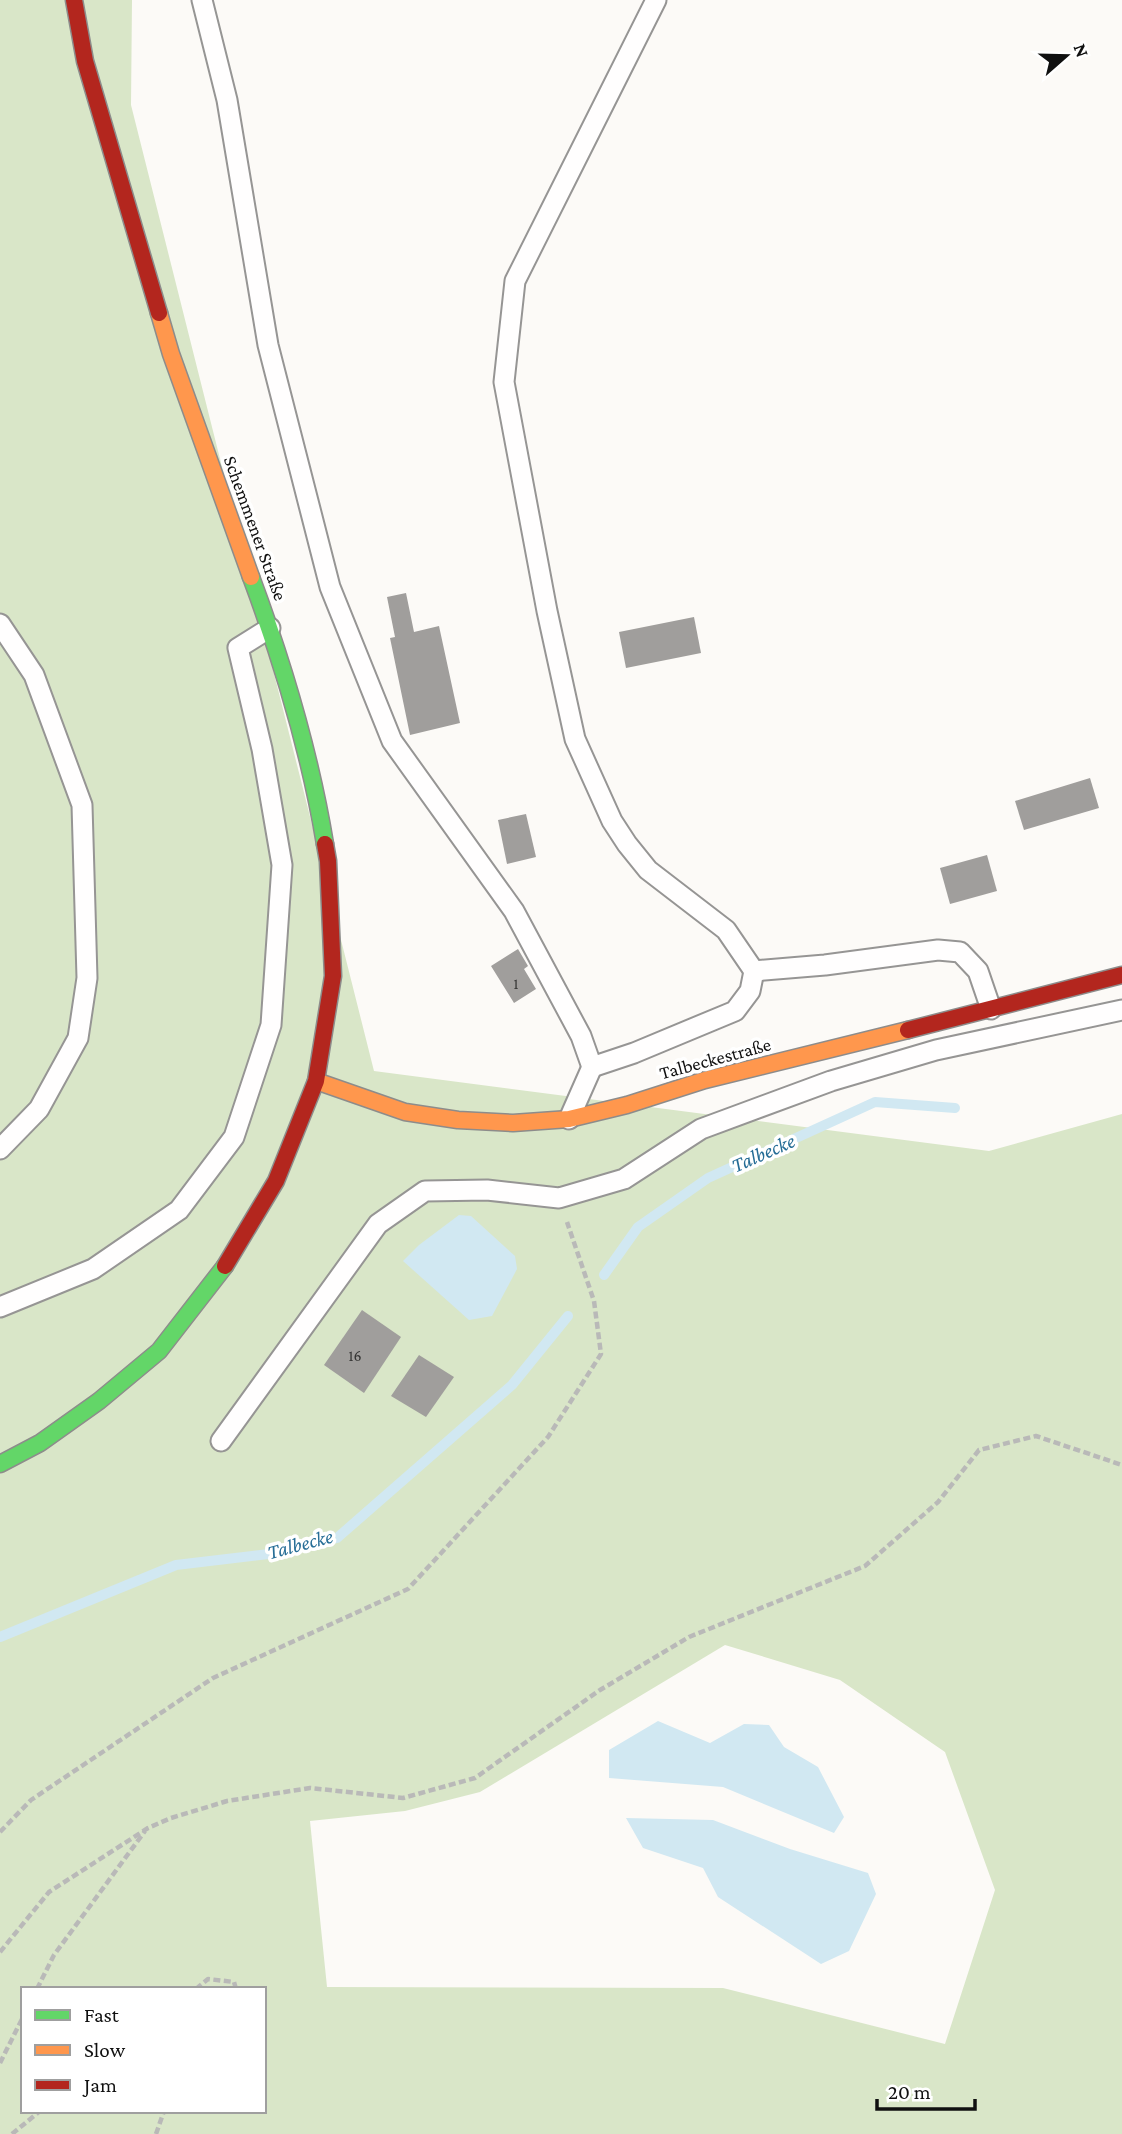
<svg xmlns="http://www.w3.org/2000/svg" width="1122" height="2134" viewBox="0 0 1122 2134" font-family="'Crimson Pro',serif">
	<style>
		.forest { fill: #d9e6c8; fill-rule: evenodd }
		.water { fill: #d1e8f2 }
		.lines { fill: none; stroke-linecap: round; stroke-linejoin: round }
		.stream { stroke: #d1e8f2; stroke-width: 10 }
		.building { fill: #a09e9c }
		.lane-casing { stroke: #969594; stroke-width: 23 }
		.fast-casing { stroke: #8d8c8b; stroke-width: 19 }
		.slow-casing { stroke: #8d8c8b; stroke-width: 19 }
		.jam-casing { stroke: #8d8c8b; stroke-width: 19 }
		.path { stroke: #b9b9b8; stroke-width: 4.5; stroke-dasharray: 7 3.5; stroke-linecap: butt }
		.lane { stroke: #fffefe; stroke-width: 19 }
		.fast { stroke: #63d668; stroke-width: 16 }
		.slow { stroke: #ff974d; stroke-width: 16 }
		.jam { stroke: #b3261e; stroke-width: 16 }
		.labels { text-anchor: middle; stroke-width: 7; stroke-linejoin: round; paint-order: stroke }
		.number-label { font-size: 16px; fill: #343433 }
		.street-label { font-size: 19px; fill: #101010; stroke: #fff }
		.water-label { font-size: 21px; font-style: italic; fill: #266d96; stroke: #fff }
	</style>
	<rect width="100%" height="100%" fill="#fcfaf7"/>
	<path class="forest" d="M0,0H132L131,105L374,1071L989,1151L1122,1114V2134H0ZM725,1645L840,1680L945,1752L995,1890L945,2044L723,1988L327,1987L310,1821L405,1811L480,1792ZM23,1989H264V2111H23Z"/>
	<g class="water">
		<polygon points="459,1215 471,1216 515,1256 517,1269 492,1316 469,1320 403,1261 419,1245"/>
		<polygon points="658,1721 710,1743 744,1724 769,1725 784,1747 818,1767 844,1817 834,1833 723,1787 609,1778 609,1750"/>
		<polygon points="626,1818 713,1820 790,1849 868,1873 876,1894 849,1951 821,1964 718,1897 703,1868 643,1848"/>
	</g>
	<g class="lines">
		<g class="stream">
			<polyline points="604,1275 638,1227 708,1178 875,1102 955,1108"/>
			<polyline points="0,1637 176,1565 277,1553 337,1538 512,1385 568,1316"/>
		</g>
	</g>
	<g class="building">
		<polygon points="406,593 414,632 439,626 460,723 410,735 390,638 395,637 387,597"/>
		<polygon points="694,617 701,653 626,668 619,632"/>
		<polygon points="1090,778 1099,808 1024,830 1015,801"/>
		<polygon points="526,814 536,857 507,864 498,820"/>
		<polygon points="987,855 997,891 950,904 940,868"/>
		<polygon points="518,949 528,966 524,969 536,989 514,1003 491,966"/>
		<polygon points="362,1310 401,1337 364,1393 324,1365"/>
		<polygon points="419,1355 454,1377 426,1417 391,1396"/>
	</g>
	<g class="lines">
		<defs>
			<g id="lane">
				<polyline points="202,0 227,100 268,345 330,587 392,741 514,911 581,1036 592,1067 634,1053 735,1011 750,991 754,971"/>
				<polyline points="656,0 515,281 504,382 547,611 575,739 612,821 627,844 648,870 726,930 754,971 825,965 938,950 960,952 978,971 991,1009"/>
				<polyline points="0,624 34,675 82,805 87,978 78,1038 39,1109 0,1149"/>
				<polyline points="569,1119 592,1067"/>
				<polyline points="0,1307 93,1269 179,1210 234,1137 271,1025 282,865 262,749 238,648 270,628"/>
				<polyline points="221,1441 378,1224 425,1191 487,1190 559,1198 624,1179 701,1129 831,1081 936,1050 1122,1010"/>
			</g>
			<g id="fast">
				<path d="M251,577C283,663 310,753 325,844"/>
				<polyline points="0,1464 40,1443 99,1401 159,1351 225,1266"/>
			</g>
			<g id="slow">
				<polyline points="159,313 171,354 251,577"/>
				<polyline points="316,1081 405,1112 458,1120 513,1123 569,1119 627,1105 705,1080 908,1030"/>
			</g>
			<g id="jam">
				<polyline points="74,0 85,61 159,313"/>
				<polyline points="908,1030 1122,975"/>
				<polyline points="225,1266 276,1181 316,1081 333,976 328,861 325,844"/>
			</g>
		</defs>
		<use href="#lane" class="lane-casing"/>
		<use href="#fast" class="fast-casing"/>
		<use href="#slow" class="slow-casing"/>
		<use href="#jam" class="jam-casing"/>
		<g class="path">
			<polyline points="0,1832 31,1800 213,1678 408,1589 548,1437 601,1354 594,1301 567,1222"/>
			<polyline points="0,1952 49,1892 148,1828 171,1818 227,1801 310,1788 403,1798 475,1778 600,1690 689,1637 865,1566 938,1502 979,1450 1036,1436 1122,1465"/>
			<polyline points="37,1989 54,1955 145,1831"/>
			<polyline points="196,1989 208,1979 234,1982 236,1989"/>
			<polyline points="0,2063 23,2017"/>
			<polyline points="12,2134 40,2111"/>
			<polyline points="156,2134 164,2111"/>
		</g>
		<use href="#lane" class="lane"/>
		<use href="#fast" class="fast"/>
		<use href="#slow" class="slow"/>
		<use href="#jam" class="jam"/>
	</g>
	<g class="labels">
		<g class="number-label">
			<text x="516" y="989">1</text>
			<text x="355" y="1361">16</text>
		</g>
		<g class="street-label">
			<text transform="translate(256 528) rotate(70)" y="7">Schemmener Straße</text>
			<text transform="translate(715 1058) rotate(-15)" y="7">Talbeckestraße</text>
		</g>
		<g class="water-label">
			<text transform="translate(763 1153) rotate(-24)" y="7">Talbecke</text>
			<text transform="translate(300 1544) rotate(-15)" y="7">Talbecke</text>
		</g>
	</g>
	<rect x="21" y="1987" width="245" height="126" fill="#ffffff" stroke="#9f9f9f" stroke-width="2"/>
	<rect x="35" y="2010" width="35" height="10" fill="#63d668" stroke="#9f9f9f" stroke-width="2"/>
	<text x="84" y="2022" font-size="21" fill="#101010">Fast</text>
	<rect x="35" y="2045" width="35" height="10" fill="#ff974d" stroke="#9f9f9f" stroke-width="2"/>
	<text x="84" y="2057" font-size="21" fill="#101010">Slow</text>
	<rect x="35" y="2080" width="35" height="10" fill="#b3261e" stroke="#9f9f9f" stroke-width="2"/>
	<text x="84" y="2092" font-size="21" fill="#101010">Jam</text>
	<g transform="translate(1066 56) rotate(70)" stroke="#ffffff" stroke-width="5" paint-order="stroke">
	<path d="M0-5L12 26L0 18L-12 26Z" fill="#101010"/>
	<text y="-10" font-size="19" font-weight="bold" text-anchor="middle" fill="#101010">N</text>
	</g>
	<path d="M877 2099v10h98v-10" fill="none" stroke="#101010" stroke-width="3.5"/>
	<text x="888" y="2099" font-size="21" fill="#101010" stroke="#ffffff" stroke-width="5" paint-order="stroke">20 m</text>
</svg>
